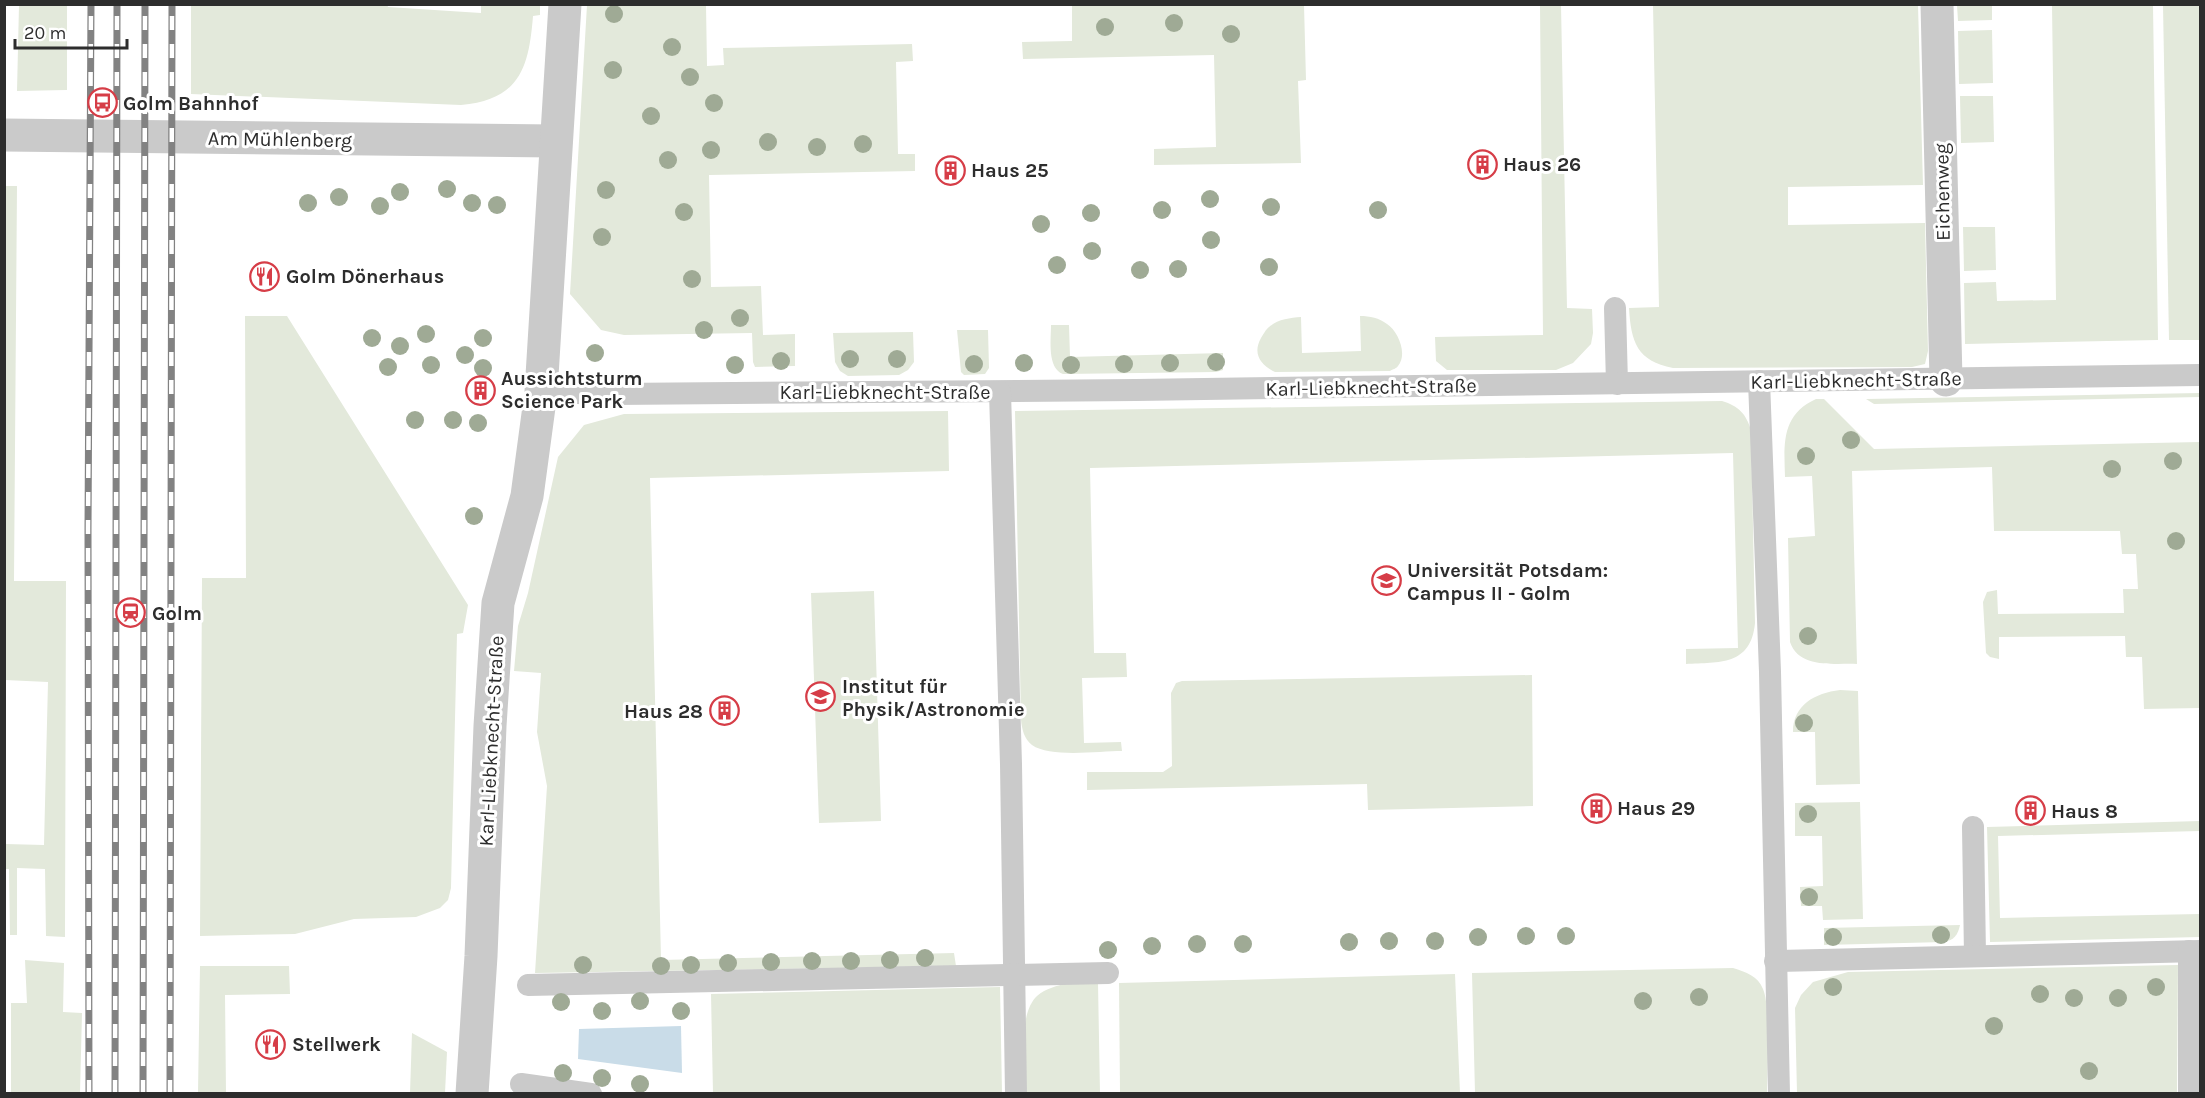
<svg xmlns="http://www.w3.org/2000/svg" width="2205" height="1098" viewBox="0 0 2205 1098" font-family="Karla,sans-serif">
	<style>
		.green { fill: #e3e9db }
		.water { fill: #c9dce8 }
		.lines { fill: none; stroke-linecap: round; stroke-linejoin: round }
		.lane { stroke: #cacaca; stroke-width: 22 }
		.street { stroke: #cacaca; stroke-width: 33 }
		.rail-casing { stroke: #828282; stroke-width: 7 }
		.rail { stroke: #fff; stroke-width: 4.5; stroke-dasharray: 14; stroke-linecap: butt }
		.tree { fill: #9faa95 }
		.labels { text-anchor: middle; stroke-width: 6; stroke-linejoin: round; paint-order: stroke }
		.poi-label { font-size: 20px; font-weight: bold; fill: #2d2d2d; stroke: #fff; text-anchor: start }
		.street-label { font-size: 20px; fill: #2d2d2d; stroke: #fff }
	</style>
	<rect width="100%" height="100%" fill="#fff"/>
	<g class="green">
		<path d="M387,4L388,7L481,13V5H540V15L533,16C529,67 520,100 461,105L191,94V5Z"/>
		<polygon points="19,5 67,5 67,90 17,91"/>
		<polygon points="587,5 706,5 707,66 724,65 723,48 912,44 913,61 896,62 898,154 915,154 915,171 709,175 711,287 761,286 763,335 795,334 795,366 755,367 753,362 752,333 624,335 601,330 570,294"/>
		<polygon points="1072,5 1304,5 1306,80 1298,81 1301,163 1154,165 1154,149 1216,147 1214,55 1023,59 1022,42 1072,41"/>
		<polygon points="1540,5 1561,5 1567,308 1592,309 1593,333 1591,344 1573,363 1556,370 1447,370 1436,361 1435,337 1543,335"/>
		<path d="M1653,5H1918L1923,185L1788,187V225L1925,223L1928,351L1925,364L1912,367L1673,368C1637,361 1631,342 1629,308L1659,307Z"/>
		<polygon points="1957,5 1992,5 1992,20 1958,21"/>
		<polygon points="2052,5 2153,5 2158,340 1965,344 1964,283 1996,282 1997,301 2056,300"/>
		<polygon points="2163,5 2200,5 2200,340 2169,340"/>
		<polygon points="1992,30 1993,83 1959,84 1958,31"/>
		<polygon points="1960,96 1993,96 1994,142 1961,143"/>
		<polygon points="5,186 17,186 14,581 66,581 65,937 46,936 45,869 17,868 17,935 10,935 9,869 5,869 5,844 44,845 48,682 5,680"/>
		<polygon points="1963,227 1995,227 1996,270 1964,271"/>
		<polygon points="245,316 287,316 468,605 463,633 457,634 451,888 448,900 440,908 416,917 354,919 295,934 200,936 202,578 246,578"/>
		<path d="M1360,316C1370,316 1379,318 1387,324C1398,331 1408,354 1398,366C1396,369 1393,369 1390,371L1275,372C1261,365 1252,354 1261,338C1263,335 1266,329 1269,327C1278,319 1290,318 1301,317L1302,353L1361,351Z"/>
		<path d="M1051,325H1069L1070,357L1223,353V370L1216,372L1063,374C1047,368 1051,340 1051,325Z"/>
		<polygon points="957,330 988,330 989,368 985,374 964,375 961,372"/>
		<polygon points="913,332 914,362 908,370 899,375 848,376 840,371 835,362 833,333"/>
		<polygon points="2200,393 2200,397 1874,404 1866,399"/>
		<path d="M1816,399H1824L1874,449L2200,442V708L2144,709L2142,657H2126L2125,636L1999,637V659L1990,657L1986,653L1983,602L1987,592L1997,590L1998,614L2124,613L2123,589H2138L2136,554H2122L2120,531H1994L1992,467L1852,471L1857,664C1834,663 1799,669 1790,642L1788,538L1815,536L1812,476L1785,477C1784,444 1781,415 1816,399Z"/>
		<path d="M1722,401C1739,406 1746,414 1751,430L1755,623C1751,666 1719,662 1686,664V649L1738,648L1733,453L1090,468L1094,653H1126L1127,677L1082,678L1084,743L1121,742L1122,751C1099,751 1050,758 1032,745C1024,739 1022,729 1021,720L1015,411Z"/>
		<polygon points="948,411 949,471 650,478 661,960 954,953 956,966 535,973 547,786 537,732 541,673 514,671 518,626 528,593 558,457 584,425 624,414"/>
		<polygon points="874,591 881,821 819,823 811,593"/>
		<polygon points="1532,675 1533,806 1368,810 1367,784 1087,790 1087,772 1163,772 1172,766 1171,693 1176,683 1182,681"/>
		<path d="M1840,690L1858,691L1860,784L1816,785L1815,732H1793C1793,705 1815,693 1840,690Z"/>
		<polygon points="1860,802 1863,919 1823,920 1822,906 1801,906 1800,887 1823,886 1822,836 1795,836 1795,803"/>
		<polygon points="2200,821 2200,831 1998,836 2000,918 2200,914 2200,937 1990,942 1987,827"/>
		<path d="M1960,925C1958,935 1954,940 1944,942L1824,945V928Z"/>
		<polygon points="25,960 64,963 63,1012 82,1013 80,1093 11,1093 11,1003 27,1003"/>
		<polygon points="2178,965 2177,1093 1797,1093 1795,1008 1801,995 1813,982 1848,972"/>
		<polygon points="200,966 289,966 290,994 225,995 226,1093 198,1093"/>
		<path d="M1733,968C1746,972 1758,976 1763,989C1771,1008 1767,1071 1767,1093H1475L1472,973Z"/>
		<polygon points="1455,974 1460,1093 1120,1093 1119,983"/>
		<path d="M1068,983H1098L1100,1093L1025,1094C1025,1067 1017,1015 1037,996C1046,988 1057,986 1068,983Z"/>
		<polygon points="1000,987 1002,1093 713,1093 711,994"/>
		<polygon points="412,1033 447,1052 445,1093 410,1093"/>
	</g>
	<polygon class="water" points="681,1026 682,1073 578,1059 579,1029"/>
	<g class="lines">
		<g class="lane">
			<polyline points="1615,308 1617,384"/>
			<polyline points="1759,381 1770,672 1779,1094"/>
			<polyline points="541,392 614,394 1136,390 2200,375"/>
			<polyline points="1000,392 1011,764 1016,1094"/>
			<polyline points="1973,827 1975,956"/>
			<polyline points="1775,961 2200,951"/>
			<polyline points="528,985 1108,973"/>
			<polyline points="521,1084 591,1094"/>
			<polyline points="2189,1094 2189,951"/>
		</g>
		<g class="street">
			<polyline points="1937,4 1946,380"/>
			<polyline points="4,135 556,141"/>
			<polyline points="472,1094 481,956 490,726 498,603 527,496 541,392 565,4"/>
		</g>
		<defs>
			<g id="rail">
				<polyline points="89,1094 88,529 91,4"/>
				<polyline points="115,1094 117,4"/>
				<polyline points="143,1094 145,4"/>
				<polyline points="170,1094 172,4"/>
			</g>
		</defs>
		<use href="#rail" class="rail-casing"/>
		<use href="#rail" class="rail"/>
	</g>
	<g class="tree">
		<circle cx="614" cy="14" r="9"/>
		<circle cx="1174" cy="23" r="9"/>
		<circle cx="1105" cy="27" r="9"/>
		<circle cx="1231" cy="34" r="9"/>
		<circle cx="672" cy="47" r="9"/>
		<circle cx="613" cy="70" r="9"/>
		<circle cx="690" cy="77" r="9"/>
		<circle cx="714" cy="103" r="9"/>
		<circle cx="651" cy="116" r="9"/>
		<circle cx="768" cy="142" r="9"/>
		<circle cx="863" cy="144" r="9"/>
		<circle cx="817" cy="147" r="9"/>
		<circle cx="711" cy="150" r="9"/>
		<circle cx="668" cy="160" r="9"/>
		<circle cx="447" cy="189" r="9"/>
		<circle cx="606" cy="190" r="9"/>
		<circle cx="400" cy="192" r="9"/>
		<circle cx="339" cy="197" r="9"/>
		<circle cx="1210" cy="199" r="9"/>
		<circle cx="308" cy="203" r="9"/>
		<circle cx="472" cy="203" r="9"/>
		<circle cx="497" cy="205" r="9"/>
		<circle cx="380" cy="206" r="9"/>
		<circle cx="1271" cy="207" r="9"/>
		<circle cx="1162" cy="210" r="9"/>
		<circle cx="1378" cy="210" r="9"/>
		<circle cx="684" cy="212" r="9"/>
		<circle cx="1091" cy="213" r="9"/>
		<circle cx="1041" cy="224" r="9"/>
		<circle cx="602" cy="237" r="9"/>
		<circle cx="1211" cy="240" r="9"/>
		<circle cx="1092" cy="251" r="9"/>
		<circle cx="1057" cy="265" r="9"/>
		<circle cx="1269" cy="267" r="9"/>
		<circle cx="1178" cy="269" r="9"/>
		<circle cx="1140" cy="270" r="9"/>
		<circle cx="692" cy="279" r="9"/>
		<circle cx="740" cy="318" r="9"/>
		<circle cx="704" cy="330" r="9"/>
		<circle cx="426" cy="334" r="9"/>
		<circle cx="372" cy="338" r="9"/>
		<circle cx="483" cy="338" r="9"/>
		<circle cx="400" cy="346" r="9"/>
		<circle cx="595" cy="353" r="9"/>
		<circle cx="465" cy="355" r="9"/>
		<circle cx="850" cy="359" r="9"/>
		<circle cx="897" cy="359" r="9"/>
		<circle cx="781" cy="361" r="9"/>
		<circle cx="1216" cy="362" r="9"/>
		<circle cx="1024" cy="363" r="9"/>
		<circle cx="1170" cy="363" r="9"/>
		<circle cx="974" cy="364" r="9"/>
		<circle cx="1124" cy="364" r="9"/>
		<circle cx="431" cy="365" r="9"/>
		<circle cx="735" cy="365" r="9"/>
		<circle cx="1071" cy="365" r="9"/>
		<circle cx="388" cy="367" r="9"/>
		<circle cx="483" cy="368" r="9"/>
		<circle cx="415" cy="420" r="9"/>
		<circle cx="453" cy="420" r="9"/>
		<circle cx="478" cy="423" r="9"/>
		<circle cx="1851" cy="440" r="9"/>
		<circle cx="1806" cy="456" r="9"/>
		<circle cx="2173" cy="461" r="9"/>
		<circle cx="2112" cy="469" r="9"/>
		<circle cx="474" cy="516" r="9"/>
		<circle cx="2176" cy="541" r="9"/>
		<circle cx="1808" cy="636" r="9"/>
		<circle cx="1804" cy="723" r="9"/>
		<circle cx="1808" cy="814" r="9"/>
		<circle cx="1809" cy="897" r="9"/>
		<circle cx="1941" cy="935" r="9"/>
		<circle cx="1526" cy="936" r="9"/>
		<circle cx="1566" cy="936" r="9"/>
		<circle cx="1478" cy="937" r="9"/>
		<circle cx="1833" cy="937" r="9"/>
		<circle cx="1389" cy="941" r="9"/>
		<circle cx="1435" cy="941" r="9"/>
		<circle cx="1349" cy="942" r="9"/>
		<circle cx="1197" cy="944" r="9"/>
		<circle cx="1243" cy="944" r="9"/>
		<circle cx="1152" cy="946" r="9"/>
		<circle cx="1108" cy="950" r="9"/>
		<circle cx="925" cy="958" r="9"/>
		<circle cx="890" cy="960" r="9"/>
		<circle cx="812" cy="961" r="9"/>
		<circle cx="851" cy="961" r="9"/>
		<circle cx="771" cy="962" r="9"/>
		<circle cx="728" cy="963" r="9"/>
		<circle cx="583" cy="965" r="9"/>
		<circle cx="691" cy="965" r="9"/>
		<circle cx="661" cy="966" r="9"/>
		<circle cx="1833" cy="987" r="9"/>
		<circle cx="2156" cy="987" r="9"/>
		<circle cx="2040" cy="994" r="9"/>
		<circle cx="1699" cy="997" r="9"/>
		<circle cx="2074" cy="998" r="9"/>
		<circle cx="2118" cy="998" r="9"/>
		<circle cx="640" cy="1001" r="9"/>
		<circle cx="1643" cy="1001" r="9"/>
		<circle cx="561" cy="1002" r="9"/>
		<circle cx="602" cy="1011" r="9"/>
		<circle cx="681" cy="1011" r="9"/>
		<circle cx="1994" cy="1026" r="9"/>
		<circle cx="2089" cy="1071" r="9"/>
		<circle cx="563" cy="1073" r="9"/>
		<circle cx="602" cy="1078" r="9"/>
		<circle cx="640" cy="1084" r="9"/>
	</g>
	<defs>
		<symbol id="bus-ring" viewBox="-11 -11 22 22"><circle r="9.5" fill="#fff" stroke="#d63d47" stroke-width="1.5"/><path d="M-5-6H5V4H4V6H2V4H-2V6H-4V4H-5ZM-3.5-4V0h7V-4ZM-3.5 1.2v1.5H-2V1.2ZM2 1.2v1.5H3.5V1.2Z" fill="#d63d47"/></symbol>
		<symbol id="building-ring" viewBox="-11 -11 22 22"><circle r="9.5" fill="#fff" stroke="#d63d47" stroke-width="1.5"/><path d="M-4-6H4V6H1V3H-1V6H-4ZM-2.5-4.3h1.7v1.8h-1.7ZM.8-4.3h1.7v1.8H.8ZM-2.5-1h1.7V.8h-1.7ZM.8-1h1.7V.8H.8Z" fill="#d63d47"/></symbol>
		<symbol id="restaurant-ring" viewBox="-11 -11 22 22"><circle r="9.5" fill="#fff" stroke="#d63d47" stroke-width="1.5"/><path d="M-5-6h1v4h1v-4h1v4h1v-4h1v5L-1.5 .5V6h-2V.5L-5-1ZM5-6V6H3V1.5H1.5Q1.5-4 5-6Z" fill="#d63d47"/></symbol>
		<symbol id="university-ring" viewBox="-11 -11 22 22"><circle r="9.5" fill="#fff" stroke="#d63d47" stroke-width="1.5"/><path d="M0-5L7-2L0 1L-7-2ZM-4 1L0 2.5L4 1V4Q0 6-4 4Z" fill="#d63d47"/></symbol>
		<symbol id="station-ring" viewBox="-11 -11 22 22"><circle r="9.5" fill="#fff" stroke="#d63d47" stroke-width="1.5"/><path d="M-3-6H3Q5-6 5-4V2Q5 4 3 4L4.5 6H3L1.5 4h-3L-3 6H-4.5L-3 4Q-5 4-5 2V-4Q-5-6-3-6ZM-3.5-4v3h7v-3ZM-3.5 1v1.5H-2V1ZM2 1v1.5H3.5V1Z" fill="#d63d47"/></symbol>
	</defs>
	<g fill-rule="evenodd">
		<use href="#bus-ring" x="86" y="86" width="33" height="33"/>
		<use href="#building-ring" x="1466" y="148" width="33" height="33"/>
		<use href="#building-ring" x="934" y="154" width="33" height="33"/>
		<use href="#restaurant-ring" x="248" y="260" width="33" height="33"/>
		<use href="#building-ring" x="464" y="374" width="33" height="33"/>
		<use href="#university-ring" x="1370" y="564" width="33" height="33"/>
		<use href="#station-ring" x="114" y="596" width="33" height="33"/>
		<use href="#university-ring" x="804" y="680" width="33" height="33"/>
		<use href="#building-ring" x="708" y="694" width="33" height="33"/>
		<use href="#building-ring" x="1580" y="792" width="33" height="33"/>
		<use href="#building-ring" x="2014" y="794" width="33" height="33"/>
		<use href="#restaurant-ring" x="254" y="1028" width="33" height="33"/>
	</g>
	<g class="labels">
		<g class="poi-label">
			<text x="123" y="110">Golm Bahnhof</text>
			<text x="1503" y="171">Haus 26</text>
			<text x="971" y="177">Haus 25</text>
			<text x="286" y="283">Golm Dönerhaus</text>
			<text x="501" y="385">Aussichtsturm<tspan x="501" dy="23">Science Park</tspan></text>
			<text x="1407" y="577">Universität Potsdam:<tspan x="1407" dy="23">Campus II - Golm</tspan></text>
			<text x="152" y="620">Golm</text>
			<text x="842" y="693">Institut für<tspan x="842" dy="23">Physik/Astronomie</tspan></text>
			<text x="703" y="718" text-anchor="end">Haus 28</text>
			<text x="1617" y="815">Haus 29</text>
			<text x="2051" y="818">Haus 8</text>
			<text x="292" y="1051">Stellwerk</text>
		</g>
		<g class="street-label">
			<text transform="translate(280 139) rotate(1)" y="7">Am Mühlenberg</text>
			<text transform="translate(1942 192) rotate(-91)" y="7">Eichenweg</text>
			<text transform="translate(1856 380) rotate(-1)" y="7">Karl-Liebknecht-Straße</text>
			<text transform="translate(1371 387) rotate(-1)" y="7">Karl-Liebknecht-Straße</text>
			<text x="885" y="399">Karl-Liebknecht-Straße</text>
			<text transform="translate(491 741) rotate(-87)" y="7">Karl-Liebknecht-Straße</text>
		</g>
	</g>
	<rect width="2205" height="1098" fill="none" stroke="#2d2d2d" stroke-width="12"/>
	<path d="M15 39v9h112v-9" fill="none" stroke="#2d2d2d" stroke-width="3"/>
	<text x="24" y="39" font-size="18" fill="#2d2d2d" stroke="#ffffff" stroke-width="4.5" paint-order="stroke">20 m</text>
</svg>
